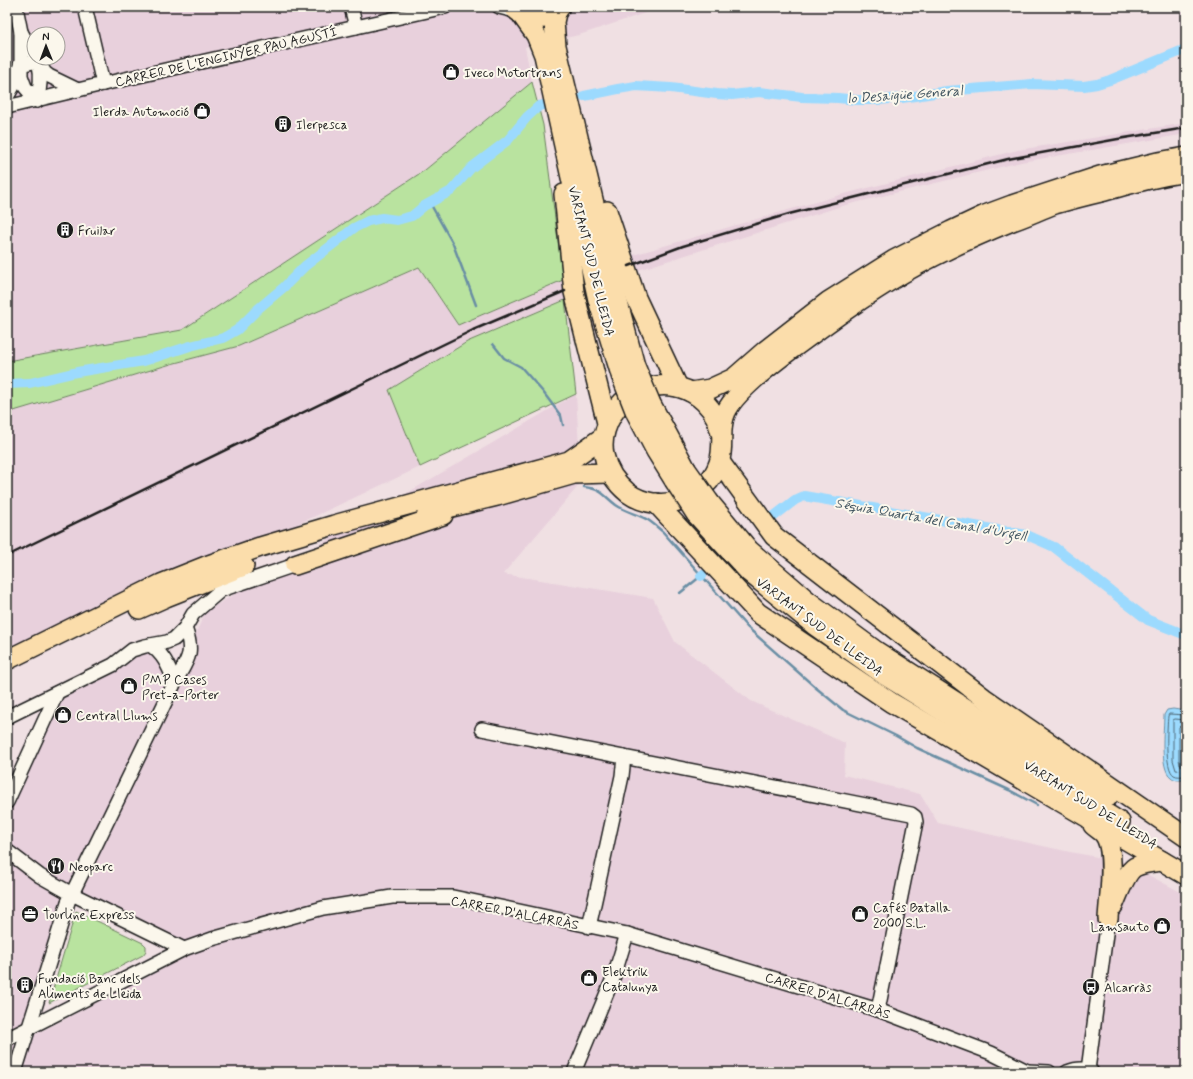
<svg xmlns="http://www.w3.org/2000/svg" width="1193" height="1079" viewBox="0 0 1193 1079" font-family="Mynerve,sans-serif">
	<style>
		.built { fill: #e8d0dc; fill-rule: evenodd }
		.green { fill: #b9e39f; stroke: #6a805e }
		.water { fill: #9cdafe; stroke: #698ea4 }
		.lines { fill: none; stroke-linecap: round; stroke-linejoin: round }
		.shore { stroke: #4f6876; stroke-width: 1 }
		.stream { stroke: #698ea4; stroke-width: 2.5 }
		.canal { stroke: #9cdafe; stroke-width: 10 }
		.minor-casing { stroke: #1c1c1c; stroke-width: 16 }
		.major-casing { stroke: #1c1c1c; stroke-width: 20 }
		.highway-casing { stroke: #1c1c1c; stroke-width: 22 }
		.minor { stroke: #fbf7ec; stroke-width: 13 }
		.major { stroke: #fbddab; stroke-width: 17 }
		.highway { stroke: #fbddab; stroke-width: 19 }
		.rail { stroke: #1c1c1c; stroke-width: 2.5 }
		.highway-bridge-casing { stroke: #1c1c1c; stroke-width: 22; stroke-linecap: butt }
		.highway-bridge { stroke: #fbddab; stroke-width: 19 }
		.labels { text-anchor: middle; stroke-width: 4; stroke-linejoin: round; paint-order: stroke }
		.street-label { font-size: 13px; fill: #1c1c1c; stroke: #fbf7ec }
		.poi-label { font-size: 13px; fill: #1c1c1c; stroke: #fbf7ec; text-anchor: start }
		.water-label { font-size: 14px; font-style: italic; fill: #425560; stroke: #fbf7ec }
	</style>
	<rect width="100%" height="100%" fill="#f0e0e3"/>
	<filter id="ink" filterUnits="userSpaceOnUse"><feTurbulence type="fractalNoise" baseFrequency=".025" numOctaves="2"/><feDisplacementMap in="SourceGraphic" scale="8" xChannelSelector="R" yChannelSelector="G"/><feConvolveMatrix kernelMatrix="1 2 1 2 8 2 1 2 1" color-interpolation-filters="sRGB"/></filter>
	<g filter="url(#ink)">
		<g class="built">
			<path d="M7,7H663L579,35L525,47L532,82L425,170L182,330L7,361ZM34,34H58V58H34Z"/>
			<polygon points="1186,123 1186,134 1021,162 842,206 635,271 467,342 389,390 420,467 7,660 7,413 171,364 239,346 419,267 458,325 563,280 633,255 840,195 1018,150"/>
			<polygon points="576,394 581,483 503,574 653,598 675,642 751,701 845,743 844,775 920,794 938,823 1070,852 1124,862 1186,895 1186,1072 7,1072 7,1049 224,937 184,949 72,894 22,1027 7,1034 7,797 52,699 155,648 174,680 206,611"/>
		</g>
		<g class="green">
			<polygon points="532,82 543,125 563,280 458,325 419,267 239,346 171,364 7,413 7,361 182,330 425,170"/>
			<polygon points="565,300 576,394 420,467 389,390 467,342"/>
			<polygon points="76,911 143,943 146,946 146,951 143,955 49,1003"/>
		</g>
		<path class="water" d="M1173,709L1186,711V780C1181,780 1175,781 1171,777C1159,769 1164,728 1164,715L1167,710Z"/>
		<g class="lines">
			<g class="shore">
				<path d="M1186,715L1169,714L1168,716C1167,727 1164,769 1174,775C1177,777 1182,776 1186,776"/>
				<polyline points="1186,720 1175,719 1173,720 1173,760 1176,770 1186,771"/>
				<polyline points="1186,726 1180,726 1179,727 1179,759 1180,765 1186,765"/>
			</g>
			<g class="stream">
				<polyline points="430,203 453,244 476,305"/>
				<polyline points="493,344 504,358 521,367 543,392 561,416 563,425"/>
				<path d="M584,487C602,489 603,495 616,505C626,512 638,514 648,520C653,523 658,528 663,532L747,627L815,687L843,710L896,736L917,748L1009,790L1037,805"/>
				<polyline points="680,593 701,576"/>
			</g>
			<g class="canal">
				<polyline points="584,96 618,89 636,86 671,88 717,94 732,95 759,92 802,97 838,98 857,100 877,100 902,98 947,91 1032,84 1084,86 1097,84 1110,80 1186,49"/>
				<polyline points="7,384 30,383 77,372 144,361 190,346 223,338 237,330 259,308 284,287 305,266 354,228 368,221 382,218 397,220 412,216 424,206 451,191 471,168 508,140 527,117 539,106 544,105"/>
				<polyline points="773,517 795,500 804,496 1027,535 1054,547 1148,620 1186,635"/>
				<polyline points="701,576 702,575"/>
			</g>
			<defs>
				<g id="minor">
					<polyline points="16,7 21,32 21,76 25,87 37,101"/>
					<polyline points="85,7 103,84"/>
					<polyline points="351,7 356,27"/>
					<polyline points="499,7 515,11"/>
					<polyline points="21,32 34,55"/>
					<polyline points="7,97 16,81 20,65 38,61 45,73 49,76 78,90"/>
					<path d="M37,101C40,89 42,77 39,65"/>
					<polyline points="7,107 103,84 445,7"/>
					<path d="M150,645C164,654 169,668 175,682"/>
					<polyline points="7,717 113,665 132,650 145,646 167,642 174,639 185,628 193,614 221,590 295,565"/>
					<polyline points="482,729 911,814 915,817 916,822 878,1010"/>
					<polyline points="7,802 57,693"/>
					<polyline points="7,851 40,876 72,894 184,949"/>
					<polyline points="589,927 622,776 624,757"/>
					<polyline points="7,1039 184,949 212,939 323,908 392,897 453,897 627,934 878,1010 991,1053 1029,1072"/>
					<polyline points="1088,1070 1108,919"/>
					<polyline points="1027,1071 1049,1072"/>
					<path d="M15,1072L68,902L175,682C187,660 195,654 185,628"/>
					<polyline points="574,1072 614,976 627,934"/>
					<path d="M1067,1072C1075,1069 1084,1067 1092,1072"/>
				</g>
				<path id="major" d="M512,7C523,21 551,26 561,7"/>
				<g id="highway">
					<polyline points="556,13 554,22 556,46 617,299 635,366"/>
					<polyline points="523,17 536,35 544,55 598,300 621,375"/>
					<polyline points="564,194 574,292 607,423"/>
					<polyline points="607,211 636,298 678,387"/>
					<polyline points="691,392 710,389 734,378 766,350 829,301 894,260 951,231 985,215 1012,205 1100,176 1158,162 1186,157"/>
					<polyline points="651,404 686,469"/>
					<polyline points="636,413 656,451 674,480"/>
					<path d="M721,433C719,428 718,421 715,416C692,375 636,376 612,415C605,427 601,440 604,455C607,470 616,483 628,493C660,516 707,499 719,463C725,446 718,428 726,412C734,394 768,367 785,354C823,326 862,297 903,273C938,253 975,236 1012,221C1027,216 1041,209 1055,204C1072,199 1088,195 1105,191C1131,183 1159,176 1186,172"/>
					<polyline points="720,462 774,536 984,698 1186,837"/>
					<polyline points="656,503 758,613 892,703 1186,875"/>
					<polyline points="710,503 749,550 808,601 876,651 1067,773 1108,797"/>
					<polyline points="427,513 497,496 574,474 610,473"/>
					<polyline points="696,514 750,573 814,625 886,676 1120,822"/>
					<polyline points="295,565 443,515"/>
					<polyline points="139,609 166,597 244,566"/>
					<polyline points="7,660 161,584 206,566 260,547 334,525 569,461 603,437"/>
					<path d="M1093,825C1096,828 1100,830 1103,833C1117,848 1109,898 1108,919"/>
					<path d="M1113,906C1117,897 1126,872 1135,867C1142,863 1154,862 1162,861"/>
				</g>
			</defs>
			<use href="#minor" class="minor-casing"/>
			<use href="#major" class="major-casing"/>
			<use href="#highway" class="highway-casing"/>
			<use href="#minor" class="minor"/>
			<use href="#major" class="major"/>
			<use href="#highway" class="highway"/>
			<g class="rail">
				<polyline points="629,266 683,246 789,214 1008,159 1118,139 1186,128"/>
				<polyline points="7,556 473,330 565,291"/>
			</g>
			<defs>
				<g id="highway-bridge">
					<polyline points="635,366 651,404"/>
					<polyline points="621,375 636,413"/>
					<polyline points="686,469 710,503"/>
					<polyline points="674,480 696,514"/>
				</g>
			</defs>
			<use href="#highway-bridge" class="highway-bridge-casing"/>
			<use href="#highway-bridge" class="highway-bridge"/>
		</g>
	</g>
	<defs>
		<symbol id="shop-disc" viewBox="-11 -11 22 22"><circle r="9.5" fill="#1c1c1c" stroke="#fbf7ec"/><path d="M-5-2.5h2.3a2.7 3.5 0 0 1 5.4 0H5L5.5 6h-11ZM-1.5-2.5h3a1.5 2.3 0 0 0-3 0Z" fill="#fff"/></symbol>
		<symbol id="building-disc" viewBox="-11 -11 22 22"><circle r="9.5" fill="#1c1c1c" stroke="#fbf7ec"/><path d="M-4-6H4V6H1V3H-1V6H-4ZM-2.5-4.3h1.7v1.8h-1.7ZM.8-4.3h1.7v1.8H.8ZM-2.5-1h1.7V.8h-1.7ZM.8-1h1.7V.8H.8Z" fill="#fff"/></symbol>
		<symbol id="restaurant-disc" viewBox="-11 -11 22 22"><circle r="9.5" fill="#1c1c1c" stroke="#fbf7ec"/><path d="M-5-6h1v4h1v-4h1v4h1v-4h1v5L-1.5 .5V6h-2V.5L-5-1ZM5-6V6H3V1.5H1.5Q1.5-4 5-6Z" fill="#fff"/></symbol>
		<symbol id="office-disc" viewBox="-11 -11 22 22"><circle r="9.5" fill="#1c1c1c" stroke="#fbf7ec"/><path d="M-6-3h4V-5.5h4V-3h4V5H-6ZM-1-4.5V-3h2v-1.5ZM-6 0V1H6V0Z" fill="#fff"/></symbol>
		<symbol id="bus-disc" viewBox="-11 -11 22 22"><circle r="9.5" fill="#1c1c1c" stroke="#fbf7ec"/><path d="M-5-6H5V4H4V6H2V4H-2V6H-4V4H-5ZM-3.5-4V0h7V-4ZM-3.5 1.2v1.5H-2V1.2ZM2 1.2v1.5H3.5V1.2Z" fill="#fff"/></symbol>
	</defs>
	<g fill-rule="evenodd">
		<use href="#shop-disc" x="441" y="62" width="20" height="20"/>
		<use href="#shop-disc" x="192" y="101" width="20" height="20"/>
		<use href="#building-disc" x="273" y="114" width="20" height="20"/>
		<use href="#building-disc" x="55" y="220" width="20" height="20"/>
		<use href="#shop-disc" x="119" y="676" width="20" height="20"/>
		<use href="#shop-disc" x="53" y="705" width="20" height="20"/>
		<use href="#restaurant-disc" x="46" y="856" width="20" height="20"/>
		<use href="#office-disc" x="20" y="904" width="20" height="20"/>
		<use href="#shop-disc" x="850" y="904" width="20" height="20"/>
		<use href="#shop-disc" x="1152" y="916" width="20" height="20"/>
		<use href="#shop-disc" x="579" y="968" width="20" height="20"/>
		<use href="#building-disc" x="15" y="975" width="20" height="20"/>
		<use href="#bus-disc" x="1081" y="977" width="20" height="20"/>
	</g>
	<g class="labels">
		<g class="street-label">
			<text transform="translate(226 56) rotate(-13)" y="5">CARRER DE L'ENGINYER PAU AGUSTÍ</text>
			<text transform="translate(592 261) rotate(76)" y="5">VARIANT SUD DE LLEIDA</text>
			<text transform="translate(820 626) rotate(37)" y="5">VARIANT SUD DE LLEIDA</text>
			<text transform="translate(1091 804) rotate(32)" y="5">VARIANT SUD DE LLEIDA</text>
			<text transform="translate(515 912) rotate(11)" y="5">CARRER D'ALCARRÀS</text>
			<text transform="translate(828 995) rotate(17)" y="5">CARRER D'ALCARRÀS</text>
		</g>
		<g class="poi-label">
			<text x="464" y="77">Iveco Motortrans</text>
			<text x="189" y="116" text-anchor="end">Ilerda Automoció</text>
			<text x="296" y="129">Ilerpesca</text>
			<text x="78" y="235">Fruilar</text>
			<text x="142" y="684">PMP Cases<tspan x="142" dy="15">Pret-a-Porter</tspan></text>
			<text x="76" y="720">Central Llums</text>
			<text x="69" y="871">Neoparc</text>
			<text x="873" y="912">Cafés Batalla<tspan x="873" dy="15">2000 S.L.</tspan></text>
			<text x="43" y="919">Tourline Express</text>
			<text x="1149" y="931" text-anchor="end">Lamsauto</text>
			<text x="602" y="976">Elektrik<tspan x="602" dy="15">Catalunya</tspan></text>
			<text x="38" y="983">Fundació Banc dels<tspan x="38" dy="15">Aliments de Lleida</tspan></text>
			<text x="1104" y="992">Alcarràs</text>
		</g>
		<g class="water-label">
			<text transform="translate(905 94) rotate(-4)" y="5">lo Desaigüe General</text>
			<text transform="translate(931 519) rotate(10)" y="5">Séquia Quarta del Canal d'Urgell</text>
		</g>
	</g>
	<rect width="1193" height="1079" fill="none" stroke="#fbf7ec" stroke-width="24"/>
	<rect x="12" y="12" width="1169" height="1055" fill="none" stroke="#1c1c1c" stroke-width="1.5" filter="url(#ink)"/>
	<g transform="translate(46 46) rotate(359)"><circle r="19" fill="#fbf7ec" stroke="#a29f99"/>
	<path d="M0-3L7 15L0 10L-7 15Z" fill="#1c1c1c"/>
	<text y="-6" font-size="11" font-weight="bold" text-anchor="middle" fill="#1c1c1c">N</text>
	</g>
</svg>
